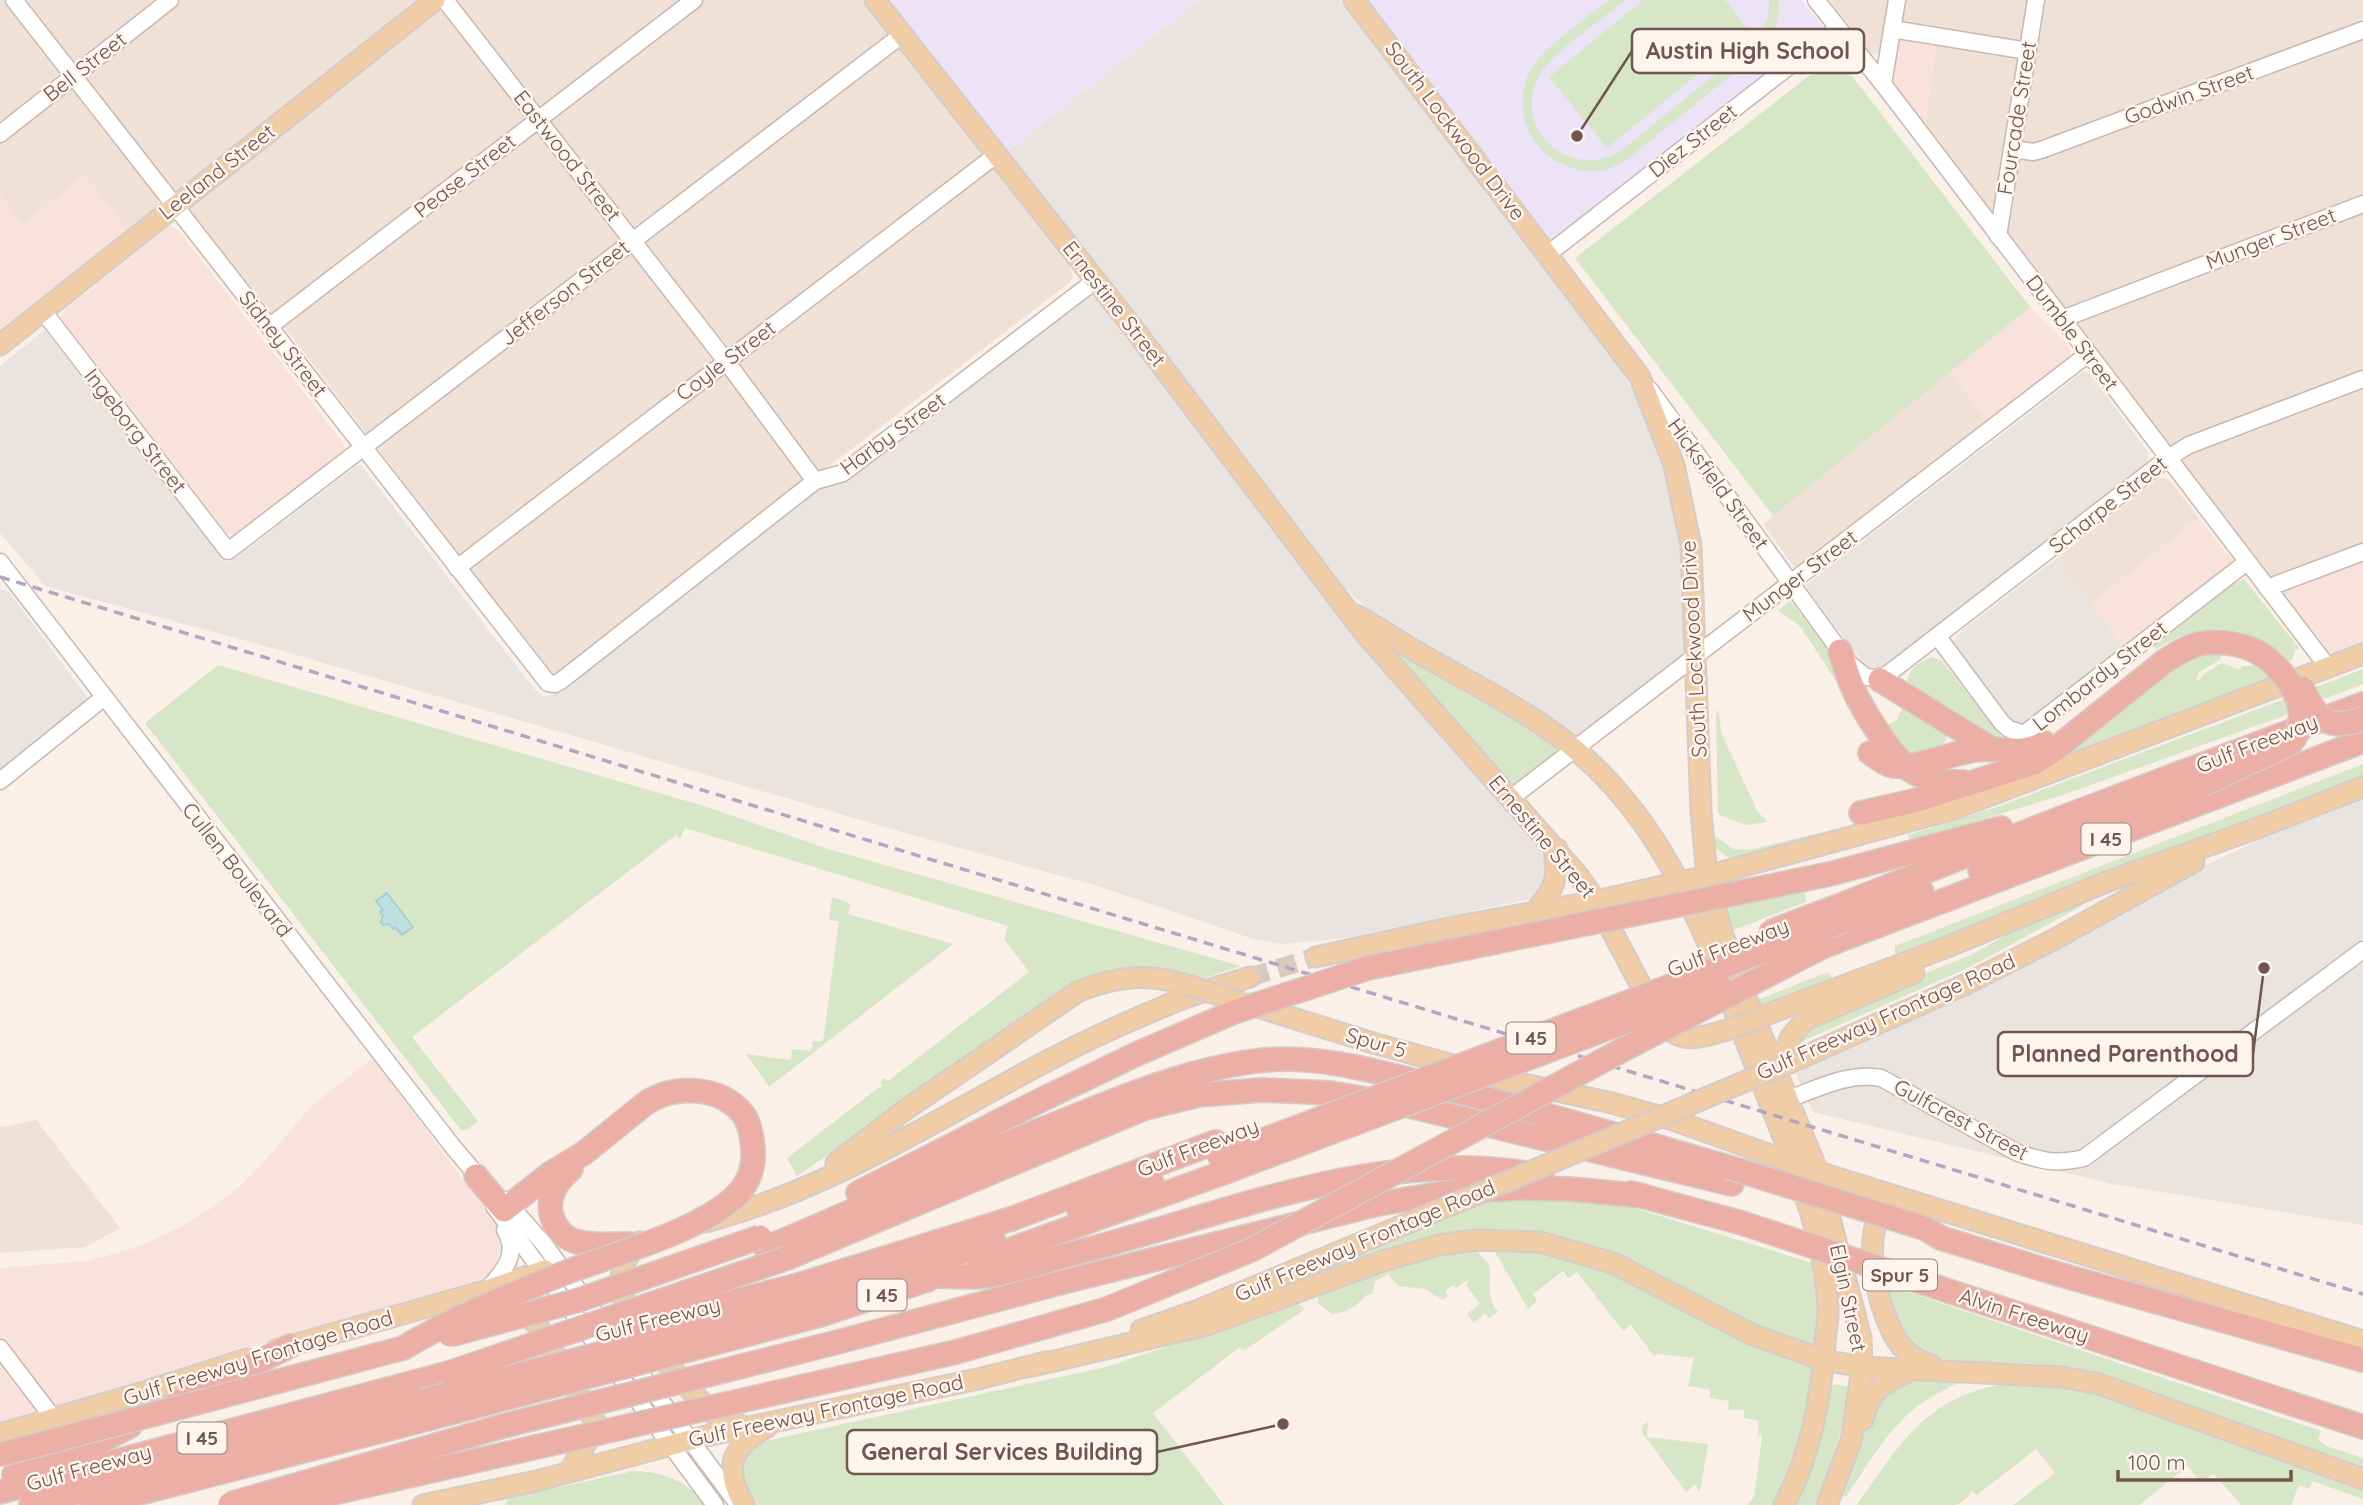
<svg xmlns="http://www.w3.org/2000/svg" width="2363" height="1505" viewBox="0 0 2363 1505" font-family="Quicksand,sans-serif">
	<style>
		.residential { fill: #f0e1d6 }
		.commercial { fill: #f9e1dc }
		.industrial { fill: #eae4e0 }
		.education { fill: #ede3f6 }
		.green { fill: #d7e6c7 }
		.water { fill: #bee0e1; stroke: #a5d0d1; stroke-width: 2 }
		.lines { fill: none; stroke-linecap: round; stroke-linejoin: round }
		.major-tunnel { stroke: #d8cac1; stroke-width: 19; stroke-dasharray: 19 10; stroke-linecap: butt }
		.minor-casing { stroke: #cab7ae; stroke-width: 19 }
		.major-casing { stroke: #d4ccca; stroke-width: 23 }
		.highway-casing { stroke: #d4ccca; stroke-width: 26 }
		.minor { stroke: #fff; stroke-width: 16 }
		.major { stroke: #f0cca7; stroke-width: 19 }
		.highway { stroke: #ecafa5; stroke-width: 23 }
		.rail { stroke: #b2a6c2; stroke-width: 3.5; stroke-dasharray: 10 7; stroke-linecap: butt }
		.major-bridge-casing { stroke: #d4ccca; stroke-width: 23; stroke-linecap: butt }
		.highway-bridge-casing { stroke: #d4ccca; stroke-width: 26; stroke-linecap: butt }
		.major-bridge { stroke: #f0cca7; stroke-width: 19 }
		.highway-bridge { stroke: #ecafa5; stroke-width: 23 }
		.labels { text-anchor: middle; stroke-width: 5; stroke-linejoin: round; paint-order: stroke }
		.shield { fill: #fdf4ed; stroke: #9a857e; stroke-width: 2 }
		.shield-label { font-size: 19px; font-weight: bold; fill: #70564e }
		.street-label { font-size: 21px; fill: #70564e; stroke: #fdf4ed }
		.leader { fill: none; stroke: #70564e; stroke-width: 2.5 }
		.callout-dot { fill: #70564e; stroke: #fdf4ed; stroke-width: 2.5 }
		.callout { fill: #fdf4ed; stroke: #70564e; stroke-width: 2.5 }
		.callout-label { font-size: 23px; text-anchor: middle; font-weight: bold; fill: #70564e }
	</style>
	<rect width="100%" height="100%" fill="#faf0e7"/>
	<g class="residential">
		<polygon points="0,0 5,0 159,197 158,206 128,229 84,175 23,224 0,195"/>
		<polygon points="23,0 864,0 1069,265 1073,277 1069,283 556,675 549,671 296,342 121,127"/>
		<polygon points="1829,0 2363,0 2363,562 2291,589 2287,597 2289,601 1925,124 1938,32 1888,24 1882,52 1873,55"/>
		<polygon points="1949,372 1989,421 1795,568 1763,524"/>
		<polygon points="2165,478 2170,481 2199,518 2091,604 2057,558 2158,479"/>
		<polygon points="36,1120 120,1228 85,1247 0,1253 0,1125 2,1127"/>
	</g>
	<g class="commercial">
		<polygon points="1901,37 1937,42 1925,124 1892,81 1897,39"/>
		<polygon points="84,175 128,229 0,330 0,195 23,224"/>
		<polygon points="172,226 179,231 343,443 345,449 344,453 235,534 227,533 61,318 66,309 168,227"/>
		<polygon points="2030,307 2068,345 2071,351 2070,356 1989,421 1949,372"/>
		<polygon points="2199,518 2231,559 2232,564 2125,650 2091,604"/>
		<polygon points="2363,562 2363,649 2334,657 2289,601 2288,592 2291,589"/>
		<polygon points="373,1058 506,1238 491,1276 290,1335 0,1425 0,1268 88,1261 141,1246 186,1224 210,1209 239,1187 272,1153 310,1107"/>
	</g>
	<g class="industrial">
		<polygon points="1199,0 1341,0 1611,354 1646,412 1668,474 1685,553 1688,652 1582,735 1576,737 1565,733 1521,699 1383,623 1347,590 1311,550 1004,154"/>
		<polygon points="1090,296 1097,300 1294,559 1424,713 1545,851 1550,868 1541,894 1530,899 1346,938 1283,944 1253,939 1098,886 902,832 276,649 45,586 0,533 0,366 45,330 226,562 230,562 358,465 361,465 535,690 543,696 553,695 813,491 844,482 1082,297"/>
		<polygon points="2084,371 2089,373 2148,452 2148,462 1892,660 1875,672 1870,671 1807,590 1806,585"/>
		<polygon points="2057,558 2125,650 2027,726 2019,725 2013,721 1956,647 1954,642 1956,637 1964,629"/>
		<polygon points="0,589 9,592 87,697 82,704 0,770"/>
		<polygon points="2363,798 2363,1225 2112,1184 1813,1112 1794,1070 1959,999 2196,870 2250,844 2299,822"/>
	</g>
	<g class="education">
		<polygon points="887,0 1199,0 1004,154"/>
		<polygon points="1364,0 1802,0 1824,28 1549,243"/>
	</g>
	<g class="green">
		<path d="M1609,0H1626C1606,16 1551,54 1540,74C1509,128 1570,183 1622,150L1745,50C1761,36 1770,22 1769,0H1779C1779,19 1775,35 1762,50L1624,162C1616,165 1607,171 1599,171C1546,175 1506,122 1529,73C1541,48 1587,18 1609,0Z"/>
		<polygon points="1643,0 1725,0 1750,32 1607,148 1549,77"/>
		<polygon points="1836,55 2030,307 1773,516 1575,258"/>
		<path d="M2244,579L2299,648L2295,650L2291,662C2248,622 2205,620 2156,649L2154,646L2227,588Z"/>
		<polygon points="1790,601 1829,649 1838,665 1842,690 1800,626 1778,611"/>
		<polygon points="1373,632 1553,741 1557,749 1554,756 1508,789"/>
		<path d="M2222,649L2220,660L2199,672L2196,680H2199L2204,674L2222,663L2240,670L2242,666H2265L2277,677L2023,775L1888,819L1731,858C1719,853 1713,848 1713,835L1734,849L1749,850L1881,818L2019,774L2174,661Z"/>
		<path d="M1932,657L1942,661L2001,736L1997,740L1909,687C1904,671 1918,662 1932,657Z"/>
		<polygon points="218,665 704,806 828,849 1241,966 1200,980 1170,972 1139,968 1105,972 1074,984 797,1176 787,1158 882,1085 880,1082 885,1078 888,1081 1029,972 1004,939 1008,926 685,828 680,839 676,835 412,1037 478,1121 467,1130 461,1130 145,723"/>
		<polygon points="2363,669 2363,684 2314,703 2308,690"/>
		<polygon points="2290,697 2294,712 2063,795 1910,841 1908,835 1991,809"/>
		<polygon points="1903,706 1950,733 1939,750 1912,757 1883,727 1897,720"/>
		<path d="M1717,709C1722,717 1719,726 1722,735L1758,812L1768,822L1746,825L1720,815L1718,812L1716,717Z"/>
		<polygon points="2363,764 2363,777 2262,814 1895,960 1895,946"/>
		<polygon points="1805,890 1806,902 1731,931 1723,909"/>
		<polygon points="832,897 851,904 848,914 953,944 769,1087 746,1054 791,1060 792,1049 811,1051 813,1041 823,1041 839,921 829,920"/>
		<polygon points="2079,901 2082,906 1968,968 1794,1045 1824,1014 1971,955 2026,924"/>
		<polygon points="1828,972 1834,980 1758,1006 1755,1001"/>
		<polygon points="1496,1197 1570,1199 1638,1209 1812,1263 1818,1300 1818,1349 1752,1327 1550,1237 1350,1266 1348,1261"/>
		<path d="M1513,1247L1583,1259L1809,1364L1814,1370C1806,1418 1795,1461 1774,1505H1747L1754,1497L1762,1436L1758,1435L1759,1421L1744,1418V1410H1728L1729,1401L1710,1398V1390L1688,1386L1694,1358L1658,1354L1654,1356L1631,1325L1623,1331L1577,1272L1568,1278L1563,1271L1533,1294L1537,1301L1528,1309L1495,1252L1496,1248Z"/>
		<path d="M1476,1250L1489,1265C1492,1283 1485,1297 1498,1312L1489,1318L1485,1313L1474,1323L1467,1314L1480,1304L1466,1285L1468,1283L1467,1280L1456,1288L1453,1285L1446,1291L1448,1296L1443,1300L1425,1289L1398,1286L1388,1274L1375,1282L1372,1294H1368C1357,1305 1349,1313 1332,1314L1318,1303V1297L1417,1259Z"/>
		<path d="M1884,1284L2321,1431L2318,1440L2329,1447L2363,1458V1473L2066,1368C2057,1367 2048,1365 2039,1364C1999,1360 1928,1372 1901,1335C1893,1324 1889,1297 1884,1284Z"/>
		<polygon points="1297,1303 1305,1309 1245,1350 1239,1348 1153,1413 1224,1505 755,1505 739,1485 734,1461 747,1445 1106,1367"/>
		<path d="M1875,1376L1957,1379L1958,1383C1948,1388 1937,1393 1928,1399C1892,1421 1869,1463 1846,1497L1842,1495L1855,1459L1863,1413Z"/>
		<path d="M2017,1382H2041L2101,1392L2363,1487V1499L2313,1481L2309,1489L2299,1485L2291,1505H2241L2214,1474L2200,1482L2188,1466L2139,1505H2013L2055,1473L2036,1449L1977,1495L1971,1491L1969,1496L1957,1505H1857C1904,1438 1929,1393 2017,1382Z"/>
		<path d="M1828,1384L1848,1386C1843,1428 1833,1466 1818,1505H1792Z"/>
		<polygon points="1648,1422 1647,1437 1708,1444 1700,1492 1695,1485 1686,1492 1642,1432 1642,1426"/>
		<path d="M634,1471C664,1472 687,1481 706,1505H505L508,1498Z"/>
	</g>
	<polygon class="water" points="387,893 413,927 402,935 395,927 393,929 389,924 383,925 381,922 383,916 380,912 383,910 376,901"/>
	<g class="lines">
		<polyline class="major-tunnel" points="1250,977 1316,957"/>
		<defs>
			<g id="minor">
				<polyline points="14,0 548,683 555,684 562,680 815,481 843,473 1096,280"/>
				<polyline points="445,0 726,361 815,481"/>
				<polyline points="1816,0 1883,84 2328,667"/>
				<polyline points="1892,29 2028,51"/>
				<polyline points="1883,84 1897,0"/>
				<polyline points="0,134 170,0"/>
				<polyline points="2013,149 2033,152 2041,150 2363,30"/>
				<polyline points="1998,236 2036,0"/>
				<polyline points="1548,254 1838,28"/>
				<polyline points="43,311 228,551 903,34"/>
				<polyline points="2062,319 2363,204"/>
				<polyline points="270,326 694,0"/>
				<polyline points="1650,390 1849,663 1864,676 1880,680 2168,458 2189,445 2363,379"/>
				<polyline points="0,562 453,1147 482,1181"/>
				<polyline points="457,568 996,155"/>
				<polyline points="2267,588 2363,552"/>
				<polyline points="1938,637 2002,723 2009,729 2024,734 2247,562"/>
				<polyline points="0,781 103,698"/>
				<polyline points="1511,798 2088,354"/>
				<path d="M1788,1099C1820,1088 1847,1072 1881,1078L2018,1153C2046,1162 2056,1164 2084,1158L2363,950"/>
				<polyline points="505,1200 543,1243 738,1504"/>
				<polyline points="494,1206 715,1505"/>
				<path d="M487,1290C503,1272 520,1254 505,1230"/>
				<polyline points="0,1348 54,1419"/>
			</g>
			<g id="major">
				<path d="M875,0L1133,328L1366,635L1577,874L1596,901L1658,1018C1680,1047 1699,1038 1730,1029"/>
				<polyline points="1354,0 1640,377 1674,465 1691,545 1701,812 1707,876 1721,929 1741,985 1818,1172 1861,1338 1862,1367 1851,1441 1827,1505"/>
				<polyline points="0,345 435,0"/>
				<path d="M1356,615C1380,628 1402,644 1426,657C1495,697 1559,725 1613,786C1690,871 1722,982 1763,1086C1790,1156 1824,1229 1828,1305C1829,1317 1826,1330 1825,1343C1821,1397 1811,1456 1784,1505"/>
				<path d="M1534,913C1545,899 1555,889 1556,871C1556,863 1553,856 1557,849"/>
				<polyline points="1316,957 1453,927 1596,901 1707,876 1954,809 2363,654"/>
				<polyline points="1964,985 2053,940 2194,862"/>
				<polyline points="1248,1004 1373,1043 1515,1082 1612,1103 1673,1120 1818,1172 2363,1341"/>
				<polyline points="1784,1008 1942,949 2109,881 2255,829 2363,787"/>
				<polyline points="1778,1074 1790,1038 1805,1020 1914,973"/>
				<path d="M836,1163L905,1110L1079,991C1119,976 1146,973 1187,985"/>
				<path d="M1890,1205C1855,1225 1880,1321 1901,1346C1910,1356 1920,1362 1932,1366"/>
				<path d="M705,1222C826,1191 934,1121 1045,1062C1083,1042 1124,1023 1165,1006C1192,994 1222,986 1250,977"/>
				<polyline points="517,1310 536,1323 597,1425 570,1471"/>
				<path d="M635,1326C620,1292 611,1273 639,1242"/>
				<polyline points="1141,1330 1201,1309 1358,1244"/>
				<polyline points="654,1349 710,1412 744,1427"/>
				<polyline points="276,1350 487,1290 545,1270"/>
				<polyline points="1033,1366 1207,1325 1383,1261 1439,1245 1476,1240 1540,1242 1613,1263 1753,1335 1824,1360 1862,1367 2062,1377 2099,1384 2363,1479"/>
				<path d="M1863,1420C1870,1390 1883,1383 1909,1371"/>
				<polyline points="0,1434 147,1391 247,1359"/>
				<polyline points="423,1505 536,1481 706,1436 978,1379 1046,1362"/>
				<path d="M744,1505C723,1467 730,1448 767,1427"/>
			</g>
			<g id="highway">
				<path d="M1840,651C1844,662 1847,675 1852,686C1861,708 1892,757 1910,770C1924,780 1946,782 1963,782"/>
				<polyline points="1880,680 1992,749"/>
				<path d="M1870,753C1878,758 1885,765 1894,766C1915,769 1952,753 1975,750C1999,746 2021,757 2044,743"/>
				<polyline points="1861,813 1914,801 2034,763 2050,753 2165,661"/>
				<polyline points="1980,870 2223,777"/>
				<polyline points="1830,874 2001,828"/>
				<polyline points="1836,907 2056,820 2363,704"/>
				<polyline points="1843,921 1922,892"/>
				<polyline points="1824,946 2363,741"/>
				<path d="M571,1169C565,1175 557,1182 554,1190C544,1211 556,1237 578,1242C594,1246 612,1244 628,1244"/>
				<polyline points="476,1176 504,1210 551,1173 584,1153 646,1103"/>
				<polyline points="858,1193 1043,1099"/>
				<polyline points="1631,1193 1742,1223"/>
				<polyline points="1079,1210 1152,1183"/>
				<polyline points="1941,1238 2058,1274 2363,1360"/>
				<path d="M766,1248C867,1206 966,1159 1068,1119C1132,1093 1196,1067 1265,1060C1321,1055 1378,1072 1432,1085C1532,1109 1629,1139 1728,1167"/>
				<polyline points="787,1258 1145,1108 1198,1095 1262,1090 1330,1093 1410,1106 1732,1184"/>
				<polyline points="979,1261 1228,1171"/>
				<path d="M937,1276C952,1276 969,1278 984,1276C1017,1272 1050,1259 1082,1251C1230,1213 1388,1144 1542,1176"/>
				<polyline points="795,1286 1011,1219 1216,1142"/>
				<polyline points="803,1300 921,1266 994,1241"/>
				<polyline points="820,1315 927,1280"/>
				<polyline points="2058,1327 2363,1427"/>
				<polyline points="834,1343 1067,1281 1378,1204 1450,1192 1520,1188 1570,1189 1643,1196"/>
				<polyline points="332,1367 403,1348"/>
				<polyline points="177,1403 290,1346"/>
				<polyline points="14,1475 97,1443 130,1426"/>
				<polyline points="0,1492 449,1373"/>
				<polyline points="31,1505 421,1401"/>
				<polyline points="93,1505 431,1418"/>
			</g>
		</defs>
		<use href="#minor" class="minor-casing"/>
		<use href="#major" class="major-casing"/>
		<use href="#highway" class="highway-casing"/>
		<use href="#minor" class="minor"/>
		<use href="#major" class="major"/>
		<use href="#highway" class="highway"/>
		<polyline class="rail" points="0,577 2363,1294"/>
		<defs>
			<g id="major-bridge">
				<polyline points="1187,985 1241,1002"/>
				<polyline points="1730,1029 1784,1008"/>
				<polyline points="1358,1244 1801,1058 1964,985"/>
			</g>
			<g id="highway-bridge">
				<path d="M2165,661C2176,654 2187,647 2199,644C2216,640 2237,643 2253,650C2284,664 2317,712 2291,743L2204,784"/>
				<path d="M2302,688C2318,720 2326,731 2363,719"/>
				<polyline points="1770,932 1836,907"/>
				<polyline points="1043,1099 1139,1053 1234,1012 1368,968 1830,874"/>
				<polyline points="1219,1157 1843,921"/>
				<polyline points="1728,1167 1889,1217 1926,1229 1941,1238"/>
				<polyline points="1228,1171 1720,986"/>
				<polyline points="1742,1223 2058,1327"/>
				<polyline points="622,1330 795,1286"/>
				<polyline points="450,1335 579,1300 760,1237"/>
				<path d="M403,1348C453,1318 508,1296 562,1274C610,1255 711,1229 742,1189C751,1177 754,1163 753,1149C752,1137 750,1123 743,1114C720,1086 675,1084 646,1103"/>
				<polyline points="449,1373 787,1258"/>
				<polyline points="421,1401 803,1300"/>
				<polyline points="431,1418 820,1315"/>
				<polyline points="0,1455 332,1367"/>
				<polyline points="230,1504 503,1426 834,1343"/>
				<polyline points="280,1505 956,1352 1107,1309 1251,1250 1628,1047 1824,946"/>
			</g>
		</defs>
		<use href="#major-bridge" class="major-bridge-casing"/>
		<use href="#highway-bridge" class="highway-bridge-casing"/>
		<use href="#major-bridge" class="major-bridge"/>
		<use href="#highway-bridge" class="highway-bridge"/>
	</g>
	<g class="labels">
		<g class="shield">
			<rect x="2081.5" y="823.5" width="49" height="31" rx="5"/>
			<rect x="1506.5" y="1022.5" width="49" height="31" rx="5"/>
			<rect x="1863" y="1259.5" width="74" height="31" rx="5"/>
			<rect x="857.5" y="1279.5" width="49" height="31" rx="5"/>
			<rect x="177.5" y="1422.5" width="49" height="31" rx="5"/>
		</g>
		<g class="shield-label">
			<text x="2106" y="846">I 45</text>
			<text x="1531" y="1045">I 45</text>
			<text x="1900" y="1282">Spur 5</text>
			<text x="882" y="1302">I 45</text>
			<text x="202" y="1445">I 45</text>
		</g>
		<g class="street-label">
			<text transform="translate(85 67) rotate(-38)" y="7">Bell Street</text>
			<text transform="translate(2189 95) rotate(-20)" y="7">Godwin Street</text>
			<text transform="translate(2017 118) rotate(-81)" y="7">Fourcade Street</text>
			<text transform="translate(1455 131) rotate(53)" y="7">South Lockwood Drive</text>
			<text transform="translate(1693 141) rotate(-38)" y="7">Diez Street</text>
			<text transform="translate(567 156) rotate(52)" y="7">Eastwood Street</text>
			<text transform="translate(217 172) rotate(-38)" y="7">Leeland Street</text>
			<text transform="translate(465 176) rotate(-38)" y="7">Pease Street</text>
			<text transform="translate(2271 239) rotate(-21)" y="7">Munger Street</text>
			<text transform="translate(565 293) rotate(-38)" y="7">Jefferson Street</text>
			<text transform="translate(1114 304) rotate(52)" y="7">Ernestine Street</text>
			<text transform="translate(2072 333) rotate(53)" y="7">Dumble Street</text>
			<text transform="translate(283 344) rotate(52)" y="7">Sidney Street</text>
			<text transform="translate(726 361) rotate(-37)" y="7">Coyle Street</text>
			<text transform="translate(135 431) rotate(52)" y="7">Ingeborg Street</text>
			<text transform="translate(893 434) rotate(-36)" y="7">Harby Street</text>
			<text transform="translate(1718 484) rotate(54)" y="7">Hicksfield Street</text>
			<text transform="translate(2108 505) rotate(-38)" y="7">Scharpe Street</text>
			<text transform="translate(1800 576) rotate(-37)" y="7">Munger Street</text>
			<text transform="translate(1694 649) rotate(-93)" y="7">South Lockwood Drive</text>
			<text transform="translate(2100 676) rotate(-38)" y="7">Lombardy Street</text>
			<text transform="translate(2257 744) rotate(-21)" y="7">Gulf Freeway</text>
			<text transform="translate(1542 837) rotate(50)" y="7">Ernestine Street</text>
			<text transform="translate(237 870) rotate(52)" y="7">Cullen Boulevard</text>
			<text transform="translate(1728 948) rotate(-21)" y="7">Gulf Freeway</text>
			<text transform="translate(1886 1017) rotate(-24)" y="7">Gulf Freeway Frontage Road</text>
			<text transform="translate(1376 1043) rotate(16)" y="7">Spur 5</text>
			<text transform="translate(1961 1120) rotate(28)" y="7">Gulfcrest Street</text>
			<text transform="translate(1198 1148) rotate(-21)" y="7">Gulf Freeway</text>
			<text transform="translate(1365 1241) rotate(-23)" y="7">Gulf Freeway Frontage Road</text>
			<text transform="translate(1848 1298) rotate(78)" y="7">Elgin Street</text>
			<text transform="translate(2024 1316) rotate(18)" y="7">Alvin Freeway</text>
			<text transform="translate(658 1320) rotate(-14)" y="7">Gulf Freeway</text>
			<text transform="translate(258 1358) rotate(-17)" y="7">Gulf Freeway Frontage Road</text>
			<text transform="translate(826 1411) rotate(-12)" y="7">Gulf Freeway Frontage Road</text>
			<text transform="translate(89 1468) rotate(-15)" y="7">Gulf Freeway</text>
		</g>
	</g>
	<path class="leader" d="M1577 136L1632 51M2264 968L2253 1054M1283 1424L1157 1452"/>
	<g class="callout-dot">
		<circle cx="1577" cy="136" r="7"/>
		<circle cx="2264" cy="968" r="7"/>
		<circle cx="1283" cy="1424" r="7"/>
	</g>
	<g class="callout">
		<rect x="1632" y="29" width="232" height="44" rx="7"/>
		<rect x="1998" y="1032" width="255" height="44" rx="7"/>
		<rect x="847" y="1430" width="310" height="44" rx="7"/>
	</g>
	<g class="callout-label">
		<text x="1748" y="59">Austin High School</text>
		<text x="2125" y="1062">Planned Parenthood</text>
		<text x="1002" y="1460">General Services Building</text>
	</g>
	<path d="M2118 1470v10h173v-10" fill="none" stroke="#70564e" stroke-width="3.5"/>
	<text x="2128" y="1470" font-size="21" fill="#70564e" stroke="#fdf4ed" stroke-width="5" paint-order="stroke">100 m</text>
</svg>
